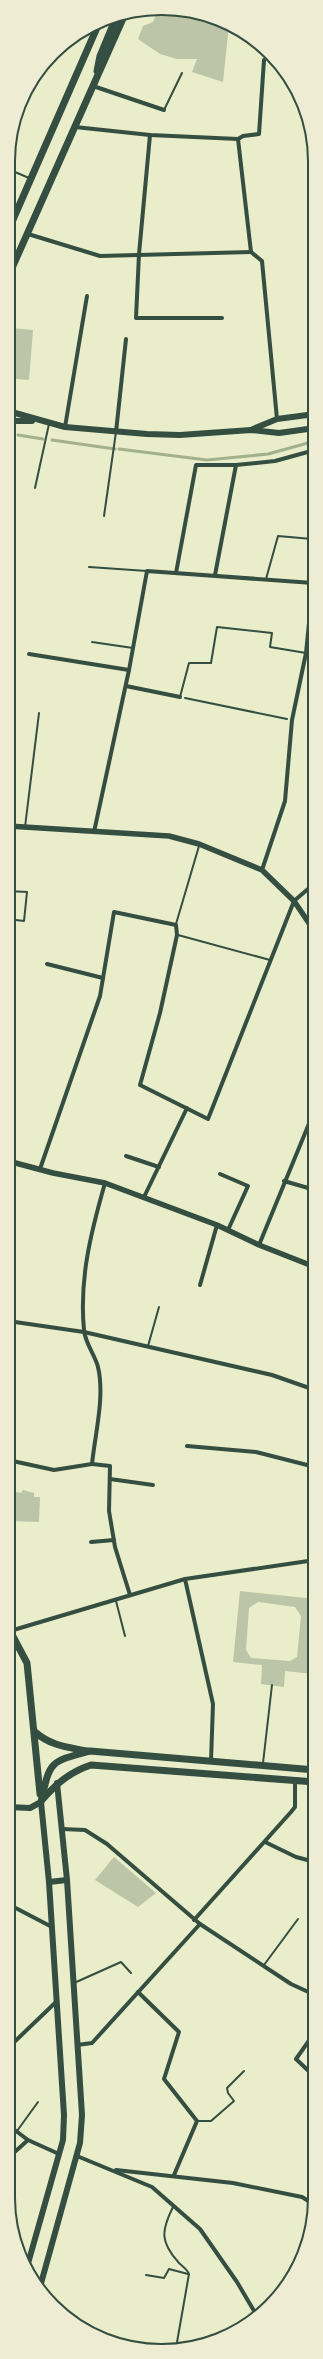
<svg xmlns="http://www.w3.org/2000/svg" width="323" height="2359" viewBox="0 0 323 2359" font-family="Georgia,serif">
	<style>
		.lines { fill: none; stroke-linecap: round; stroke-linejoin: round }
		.stream { stroke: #a3b18a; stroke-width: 3 }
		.building { fill: #bcc5a7; fill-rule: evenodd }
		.path { stroke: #344e41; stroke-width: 2 }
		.service { stroke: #344e41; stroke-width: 2 }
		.minor { stroke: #344e41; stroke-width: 4 }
		.tertiary { stroke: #344e41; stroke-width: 5.5 }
		.secondary { stroke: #344e41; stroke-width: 6 }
		.primary { stroke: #344e41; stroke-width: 7 }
		.rim { fill: none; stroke: #344e41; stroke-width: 2 }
	</style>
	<rect width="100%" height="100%" fill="#e9edc9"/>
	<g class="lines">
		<g class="stream">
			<polyline points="18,435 43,439"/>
			<polyline points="52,440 115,449"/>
			<polyline points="119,449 207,460 268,454 315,441"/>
		</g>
	</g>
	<g class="building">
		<polygon points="172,8 229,24 223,82 192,72 197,59 177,59 160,54 138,39 143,26 153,22 158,10"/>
		<polygon points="11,328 33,330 29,380 15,379 8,371"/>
		<polygon points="23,1490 34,1493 34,1497 40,1497 39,1522 8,1521 9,1495 16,1496 16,1492 21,1493"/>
		<path d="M240,1591L315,1599L313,1674L285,1671L284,1687L261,1684L262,1665L233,1662ZM258,1602L295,1607L301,1616L297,1657L290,1661L251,1658L246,1650L249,1608Z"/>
		<polygon points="8,1697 16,1698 14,1726 8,1725"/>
		<polygon points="114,1857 156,1893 138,1907 95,1880"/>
	</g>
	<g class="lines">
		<polyline class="path" points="185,698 287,719"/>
		<g class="service">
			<polyline points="164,110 182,73"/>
			<polyline points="8,169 29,178"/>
			<polyline points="35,488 49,424"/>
			<polyline points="104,516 116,432"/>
			<polyline points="89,567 147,571"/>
			<polyline points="266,579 278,536 312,539"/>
			<polyline points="92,642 133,648"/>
			<polyline points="180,697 189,663 211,663 217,627 272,633 270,647 306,653 315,651"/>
			<polyline points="25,827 39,713"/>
			<polyline points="8,919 24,921 27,892 8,891"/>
			<polyline points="176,924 199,846"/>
			<polyline points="178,935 270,960"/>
			<polyline points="148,1346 159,1307"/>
			<polyline points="116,1601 125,1636"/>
			<polyline points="263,1763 272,1685"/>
			<polyline points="264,1965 298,1919"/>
			<polyline points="74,1983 121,1962 131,1973"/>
			<polyline points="197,2121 211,2121 234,2101 228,2093 227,2088 244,2071"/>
			<polyline points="17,2131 38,2102"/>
			<path d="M173,2207C161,2231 160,2242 179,2263C182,2266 187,2269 189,2274L176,2348"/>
			<polyline points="146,2275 164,2278 169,2269 188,2274"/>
		</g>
		<g class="minor">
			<polyline points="93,86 164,110"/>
			<polyline points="75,127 150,135 238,139"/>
			<polyline points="150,135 139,254 136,318 222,318"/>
			<polyline points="238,139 251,252 262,261 277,419"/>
			<polyline points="238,139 243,136 259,134 264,60"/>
			<polyline points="312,150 315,165"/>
			<polyline points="28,234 100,256 251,252"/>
			<polyline points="65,427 87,296"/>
			<polyline points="116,432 126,339"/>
			<polyline points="176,573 196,465 236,465 275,461 315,450"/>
			<polyline points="215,575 236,465"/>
			<polyline points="29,654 129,670"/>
			<polyline points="126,686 180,697"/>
			<polyline points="94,832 129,670 147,571 313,583 306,653 292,720 285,801 262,870"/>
			<polyline points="47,964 103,978"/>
			<polyline points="126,1156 159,1167"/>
			<polyline points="40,1169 100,996 114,912 176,925 177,935 160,1013 140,1085 208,1119 294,901 315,883"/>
			<polyline points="220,1174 248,1186 228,1230"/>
			<polyline points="284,1181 315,1190"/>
			<path d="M105,1183C91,1232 79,1279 84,1330C85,1343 95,1355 98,1367C105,1397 95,1434 92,1464L110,1466L109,1511L115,1547L130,1595"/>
			<polyline points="144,1197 187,1108"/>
			<polyline points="259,1245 315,1109"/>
			<polyline points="200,1285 217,1225"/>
			<polyline points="8,1321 84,1332 272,1375 315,1390"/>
			<polyline points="187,1446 256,1452 315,1467"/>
			<polyline points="8,1460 54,1470 92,1464"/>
			<polyline points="110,1479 153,1485"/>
			<polyline points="91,1542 114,1540"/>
			<polyline points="185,1579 213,1704 211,1761"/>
			<polyline points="10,1631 185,1579 315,1560"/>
			<polyline points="313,1770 315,1762"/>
			<polyline points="62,1829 85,1830 107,1844 200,1924 291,1984 315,1995"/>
			<polyline points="265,1842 296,1857 315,1862"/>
			<polyline points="8,1904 52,1927"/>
			<polyline points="194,1920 291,1812 295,1807 295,1781"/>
			<polyline points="138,1992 179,2032 164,2079 197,2121 174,2175"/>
			<polyline points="77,2045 92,2043 200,1924"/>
			<polyline points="8,2048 56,2002"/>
			<polyline points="315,2077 296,2059 315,2032"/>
			<polyline points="309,2120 315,2114"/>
			<polyline points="8,2125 28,2140 59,2154"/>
			<polyline points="77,2156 152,2187 200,2229 237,2282 257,2316"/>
			<polyline points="8,2158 28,2140"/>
			<polyline points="116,2170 233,2183 302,2197 315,2205"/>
		</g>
		<g class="tertiary">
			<polyline points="8,826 169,836 199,844 262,870 294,901 315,932"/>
			<polyline points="8,1161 53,1173 105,1183 217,1225 259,1245 315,1267"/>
		</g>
		<g class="secondary">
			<polyline points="8,411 65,427 147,434 180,435 251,430 279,433 315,428"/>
			<polyline points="8,421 32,421"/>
			<polyline points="253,429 277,419 315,414"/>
			<polyline points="8,1807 30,1808 41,1802 49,1882 64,2115 63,2140 27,2267"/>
			<polyline points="49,1882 67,1880"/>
			<polyline points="40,2287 80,2143 82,2115 67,1880 57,1783"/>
		</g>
		<g class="primary">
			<polyline points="97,71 100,56 117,15"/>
			<polyline points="8,231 99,23"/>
			<polyline points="8,277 125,14"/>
			<polyline points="8,1627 27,1663 40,1794"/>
			<path d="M35,1732C51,1746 67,1747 87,1751"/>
			<path d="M42,1800C57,1783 70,1772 91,1765L315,1782"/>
			<path d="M41,1802C50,1761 49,1762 90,1751L315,1770"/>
		</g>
	</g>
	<path d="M0 0H323V2359H0ZM161 15H162A146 146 0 0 1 308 161V2198A146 146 0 0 1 162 2344H161A146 146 0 0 1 15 2198V161A146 146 0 0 1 161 15Z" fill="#eeecd3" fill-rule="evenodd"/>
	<path class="rim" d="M161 15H162A146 146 0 0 1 308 161V2198A146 146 0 0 1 162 2344H161A146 146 0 0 1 15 2198V161A146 146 0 0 1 161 15Z"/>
</svg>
